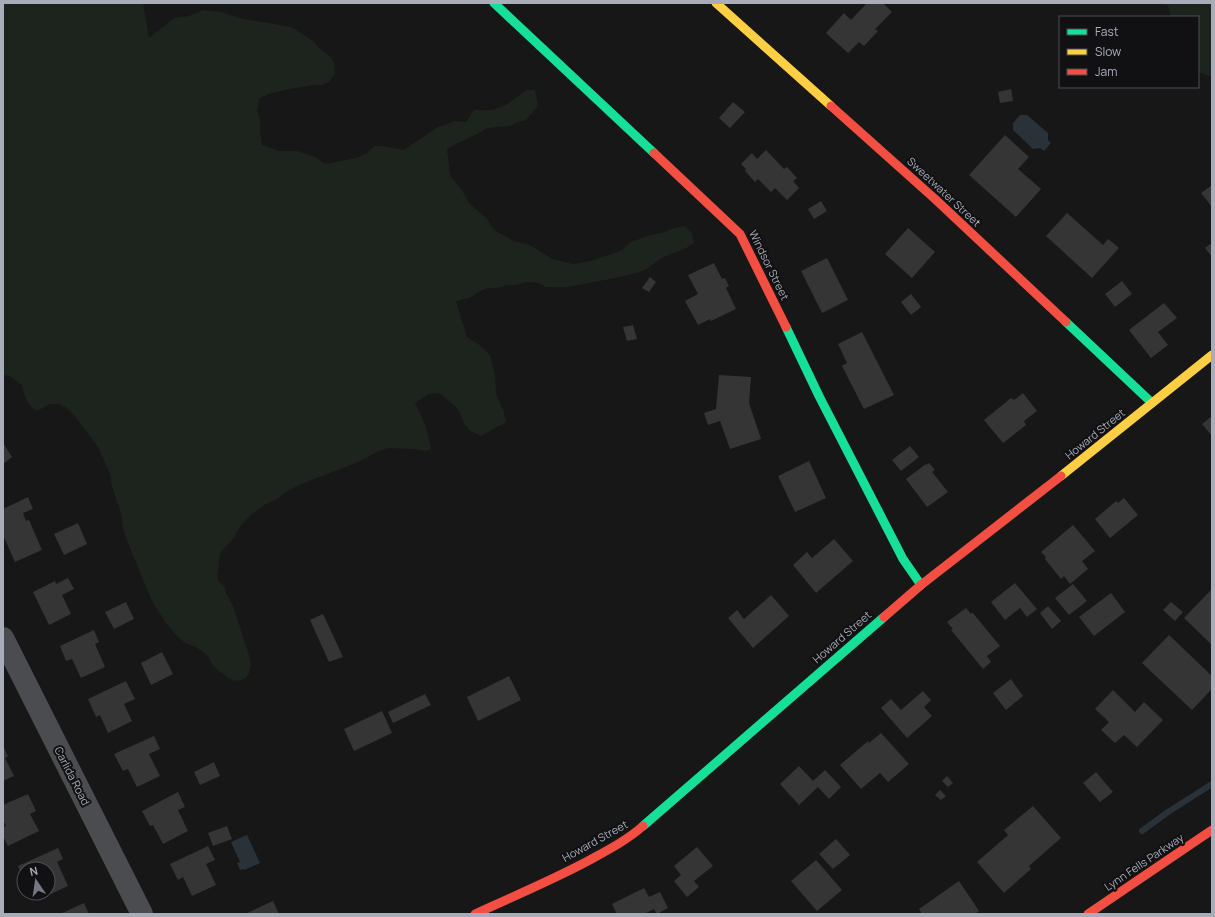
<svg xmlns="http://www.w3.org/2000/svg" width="1215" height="917" viewBox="0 0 1215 917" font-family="Manrope,sans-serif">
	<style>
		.green { fill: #1d241e }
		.water { fill: #2a3239 }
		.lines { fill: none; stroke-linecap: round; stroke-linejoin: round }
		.stream { stroke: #2a3239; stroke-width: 6 }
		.building { fill: #353536 }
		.street { stroke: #4b4c50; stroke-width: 22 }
		.fast { stroke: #16e098; stroke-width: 9 }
		.slow { stroke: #ffcf43; stroke-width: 9 }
		.jam { stroke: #f24e42; stroke-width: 9 }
		.labels { text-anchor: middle; stroke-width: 4; stroke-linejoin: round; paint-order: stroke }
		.street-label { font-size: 11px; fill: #a8adb8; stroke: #111113 }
	</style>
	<rect width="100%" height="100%" fill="#171717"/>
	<g class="green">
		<path d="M3,3H143L149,38L174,18L189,16L203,10L221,12L239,18L291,27L313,41L318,47L332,58L334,64L335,74L329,82L321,85H313L290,89L268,94L259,99L257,111L260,118V132L262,145L280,151H297L315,157L326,164L356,158L367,153L375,146H382L404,150L438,127L455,121L466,122L474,110H492L506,105L526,90H535L538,106L526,120L518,122L510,126L487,128L477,134L454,145L447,149L450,175L461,189L470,204L488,220L494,230L514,241L530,245L552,259L573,264L591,261L615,253L622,250L631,242L651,235L665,232L674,228L685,226L692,233L694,243L686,248L664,257L657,261L647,269L637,273L610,279L567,287H546L539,283L525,282L516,285H507L497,288H486L469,298L456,301L467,337L481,346L490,355L495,375L496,394L504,412L506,422L481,436L470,431L465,425L459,411L453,404L439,393L428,394L415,403L426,426L431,449L425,451L414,449L388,448L379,451L358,462L299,485L286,492L277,499L264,505L252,514L243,523L237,531L234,538L220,553L217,579L225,587L226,593L233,606L249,655L251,666L249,673L245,679L237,681L228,678L213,666L208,656L199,649L184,642L175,634L166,623L152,601L128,543L123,528L121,513L112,487L110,474L98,447L74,415L67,408L59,404H50L37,411C27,406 24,395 22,385L10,376L3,375Z"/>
		<polygon points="1160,3 1212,3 1212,77 1198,72 1198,17 1171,17 1168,5 1161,4"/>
	</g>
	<g class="water">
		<polygon points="1020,115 1027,115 1048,133 1048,140 1051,143 1044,151 1040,148 1033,149 1013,130 1013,123"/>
		<polygon points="247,835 260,863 244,870 243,869 240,870 237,863 240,862 231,842"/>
	</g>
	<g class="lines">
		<polyline class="stream" points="1142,831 1168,812 1212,784"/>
	</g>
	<g class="building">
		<polygon points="867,3 883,3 892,12 875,29 878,31 864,46 859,42 848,53 826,33 844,13 851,20"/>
		<polygon points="1011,89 1013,101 1000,103 998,92"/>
		<polygon points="733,102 745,112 730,128 719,118"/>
		<polygon points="1005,135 1029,157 1018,169 1041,189 1016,217 969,175"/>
		<polygon points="766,150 784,169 787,167 797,178 793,181 799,188 787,200 775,188 771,192 758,179 755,182 745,171 746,169 741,164 752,153 757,159"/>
		<polygon points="1212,185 1212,207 1201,193"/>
		<polygon points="821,201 827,211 814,219 808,209"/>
		<polygon points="1067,213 1103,245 1108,239 1119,248 1092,278 1046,236"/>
		<polygon points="908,228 935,252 912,278 885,254"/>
		<polygon points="1212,243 1212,257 1205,248"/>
		<polygon points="827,258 848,300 822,313 801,271"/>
		<polygon points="714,263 722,279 725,278 729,286 726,288 736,309 711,321 710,319 698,325 685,301 698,294 688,275"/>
		<polygon points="650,277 656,282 649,292 642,288"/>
		<polygon points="1122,281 1132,294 1115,307 1105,294"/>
		<polygon points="911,294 921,307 911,315 901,302"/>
		<polygon points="1164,303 1177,318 1158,332 1168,345 1151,358 1129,330"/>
		<polygon points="633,325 637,339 627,341 623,327"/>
		<polygon points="862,332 894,395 864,409 842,366 847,363 838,344"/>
		<polygon points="719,375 751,377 749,403 761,439 730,449 720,421 708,425 704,413 716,409"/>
		<polygon points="1023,393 1037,411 1024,421 1026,425 1003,443 984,420 1011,398 1014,400"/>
		<polygon points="1212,416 1212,436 1202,424"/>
		<polygon points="3,443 12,457 3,464"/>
		<polygon points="910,446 919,457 901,471 892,460"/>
		<polygon points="809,461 826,498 795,512 778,476"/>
		<polygon points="929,463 935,470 932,472 948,492 927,507 906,479 926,464 926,465"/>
		<polygon points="28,497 33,509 23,513 26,521 29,520 42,550 15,562 3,535 3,509"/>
		<polygon points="1124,498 1138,515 1110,538 1095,519 1116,501 1118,503"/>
		<polygon points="78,523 87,544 64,555 54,534"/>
		<polygon points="1073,525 1095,551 1082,561 1088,569 1070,584 1064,576 1061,579 1045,559 1046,557 1041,552"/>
		<polygon points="834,539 853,561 816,593 793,565 807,552 812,558"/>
		<polygon points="68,578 74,589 62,595 71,614 49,625 33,592 55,581 56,584"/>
		<polygon points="1015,583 1037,609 1027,617 1020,608 1005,620 991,602"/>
		<polygon points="1073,584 1087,601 1069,615 1055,598"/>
		<polygon points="1212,589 1212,645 1184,618"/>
		<polygon points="1111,593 1125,612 1094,636 1079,617"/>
		<polygon points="771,595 789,616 753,648 728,618 737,610 744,619"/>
		<polygon points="126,602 134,619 114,629 105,612"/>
		<polygon points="1171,602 1183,612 1175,621 1163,610"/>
		<polygon points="1048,606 1061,621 1052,629 1040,613"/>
		<polygon points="966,608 971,614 972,612 1000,646 987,656 991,662 983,669 951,630 953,629 947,622"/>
		<polygon points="323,614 343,657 329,662 310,620"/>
		<polygon points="94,630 99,642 95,644 105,667 81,678 72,659 66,661 60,646"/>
		<polygon points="1169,635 1212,676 1212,689 1192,710 1142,663"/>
		<polygon points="162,652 173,674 151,685 141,663"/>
		<polygon points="509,676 521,700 478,721 467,697"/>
		<polygon points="1011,679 1023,696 1006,710 993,693"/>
		<polygon points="126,681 135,699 124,704 132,721 108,733 100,715 96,717 88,699"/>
		<polygon points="1113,690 1135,712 1144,702 1163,720 1137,747 1124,735 1115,743 1101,730 1109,722 1095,709"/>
		<polygon points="923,691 931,700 924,707 932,716 907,738 881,708 891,699 901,710"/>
		<polygon points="425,694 431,705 393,723 388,712"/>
		<polygon points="382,711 392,733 354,751 344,729"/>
		<polygon points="881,733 909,764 888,782 880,773 861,789 840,765 868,741 869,743"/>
		<polygon points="154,736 160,749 149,754 160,776 137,787 128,769 123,771 114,754"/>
		<polygon points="3,746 8,756 5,758 14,776 3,781"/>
		<polygon points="214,762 220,776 200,785 194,772"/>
		<polygon points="799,766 813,781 825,770 841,787 829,799 818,787 799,805 780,784"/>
		<polygon points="1096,772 1113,792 1100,802 1083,783"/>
		<polygon points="947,776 953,783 948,787 942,781"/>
		<polygon points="940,790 946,796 941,800 935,795"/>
		<polygon points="178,792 185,807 178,810 188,831 163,844 153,825 150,826 142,811"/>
		<polygon points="28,794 36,811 30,814 39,831 8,846 3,836 3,827 6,826 4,822 3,822 3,805"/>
		<polygon points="1033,806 1061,838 1029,866 1031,869 1004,893 977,862 1008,835 1004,830"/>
		<polygon points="227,826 232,839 213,846 208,833"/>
		<polygon points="836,839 850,855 833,869 819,854"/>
		<polygon points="208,846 215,860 206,864 216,885 192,896 183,877 178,880 170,864"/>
		<polygon points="697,847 713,866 694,881 699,887 687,897 674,881 681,875 674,866"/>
		<polygon points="58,848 63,859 57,862 68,886 40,899 38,893 48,893 48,869 24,869 24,881 18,866"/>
		<polygon points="816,860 842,890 817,911 791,881"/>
		<polygon points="959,881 979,911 975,914 922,914 919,909"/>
		<polygon points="644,888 649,897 660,892 668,908 657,914 654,909 644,914 617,914 612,904"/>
		<polygon points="273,901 279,914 245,914"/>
		<polygon points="84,903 89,914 60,914"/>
	</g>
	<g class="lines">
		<polyline class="street" points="3,638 142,914"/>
		<g class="fast">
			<polyline points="494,3 654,153"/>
			<polyline points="1066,322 1152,403"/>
			<polyline points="786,327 819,396 903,559 921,585"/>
			<polyline points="643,826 884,617"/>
		</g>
		<g class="slow">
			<polyline points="716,3 831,106"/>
			<polyline points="1061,476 1212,355"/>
		</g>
		<g class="jam">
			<polyline points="831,106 935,199 1066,322"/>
			<polyline points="654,153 740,234 786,327"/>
			<polyline points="884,617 921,585 1061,476"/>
			<path d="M475,914C512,897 550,881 586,862C606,851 626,841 643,826"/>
			<polyline points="1088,914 1212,830"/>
		</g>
	</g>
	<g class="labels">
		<g class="street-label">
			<text transform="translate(944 192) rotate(43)" y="4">Sweetwater Street</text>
			<text transform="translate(769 265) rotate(64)" y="4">Windsor Street</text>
			<text transform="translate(1095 434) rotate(-39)" y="4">Howard Street</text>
			<text transform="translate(842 637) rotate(-41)" y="4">Howard Street</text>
			<text transform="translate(72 776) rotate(63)" y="4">Carlida Road</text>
			<text transform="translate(595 841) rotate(-29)" y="4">Howard Street</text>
			<text transform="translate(1144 862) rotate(-34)" y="4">Lynn Fells Parkway</text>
		</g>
	</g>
	<rect width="1215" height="917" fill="none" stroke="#a8adb8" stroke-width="8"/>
	<rect x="1059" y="16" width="140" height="72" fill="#111113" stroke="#4d4f55"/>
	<rect x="1067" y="29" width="20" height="6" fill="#16e098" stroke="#4d4f55"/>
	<text x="1095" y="36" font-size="12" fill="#a8adb8">Fast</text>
	<rect x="1067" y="49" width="20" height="6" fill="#ffcf43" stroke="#4d4f55"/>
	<text x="1095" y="56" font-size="12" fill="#a8adb8">Slow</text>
	<rect x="1067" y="69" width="20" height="6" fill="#f24e42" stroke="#4d4f55"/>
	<text x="1095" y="76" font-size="12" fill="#a8adb8">Jam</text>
	<g transform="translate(36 881) rotate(347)"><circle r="19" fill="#111113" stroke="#4d4f55"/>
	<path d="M0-3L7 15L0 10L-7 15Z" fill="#757880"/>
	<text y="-6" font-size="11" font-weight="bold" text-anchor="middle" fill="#a8adb8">N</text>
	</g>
</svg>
